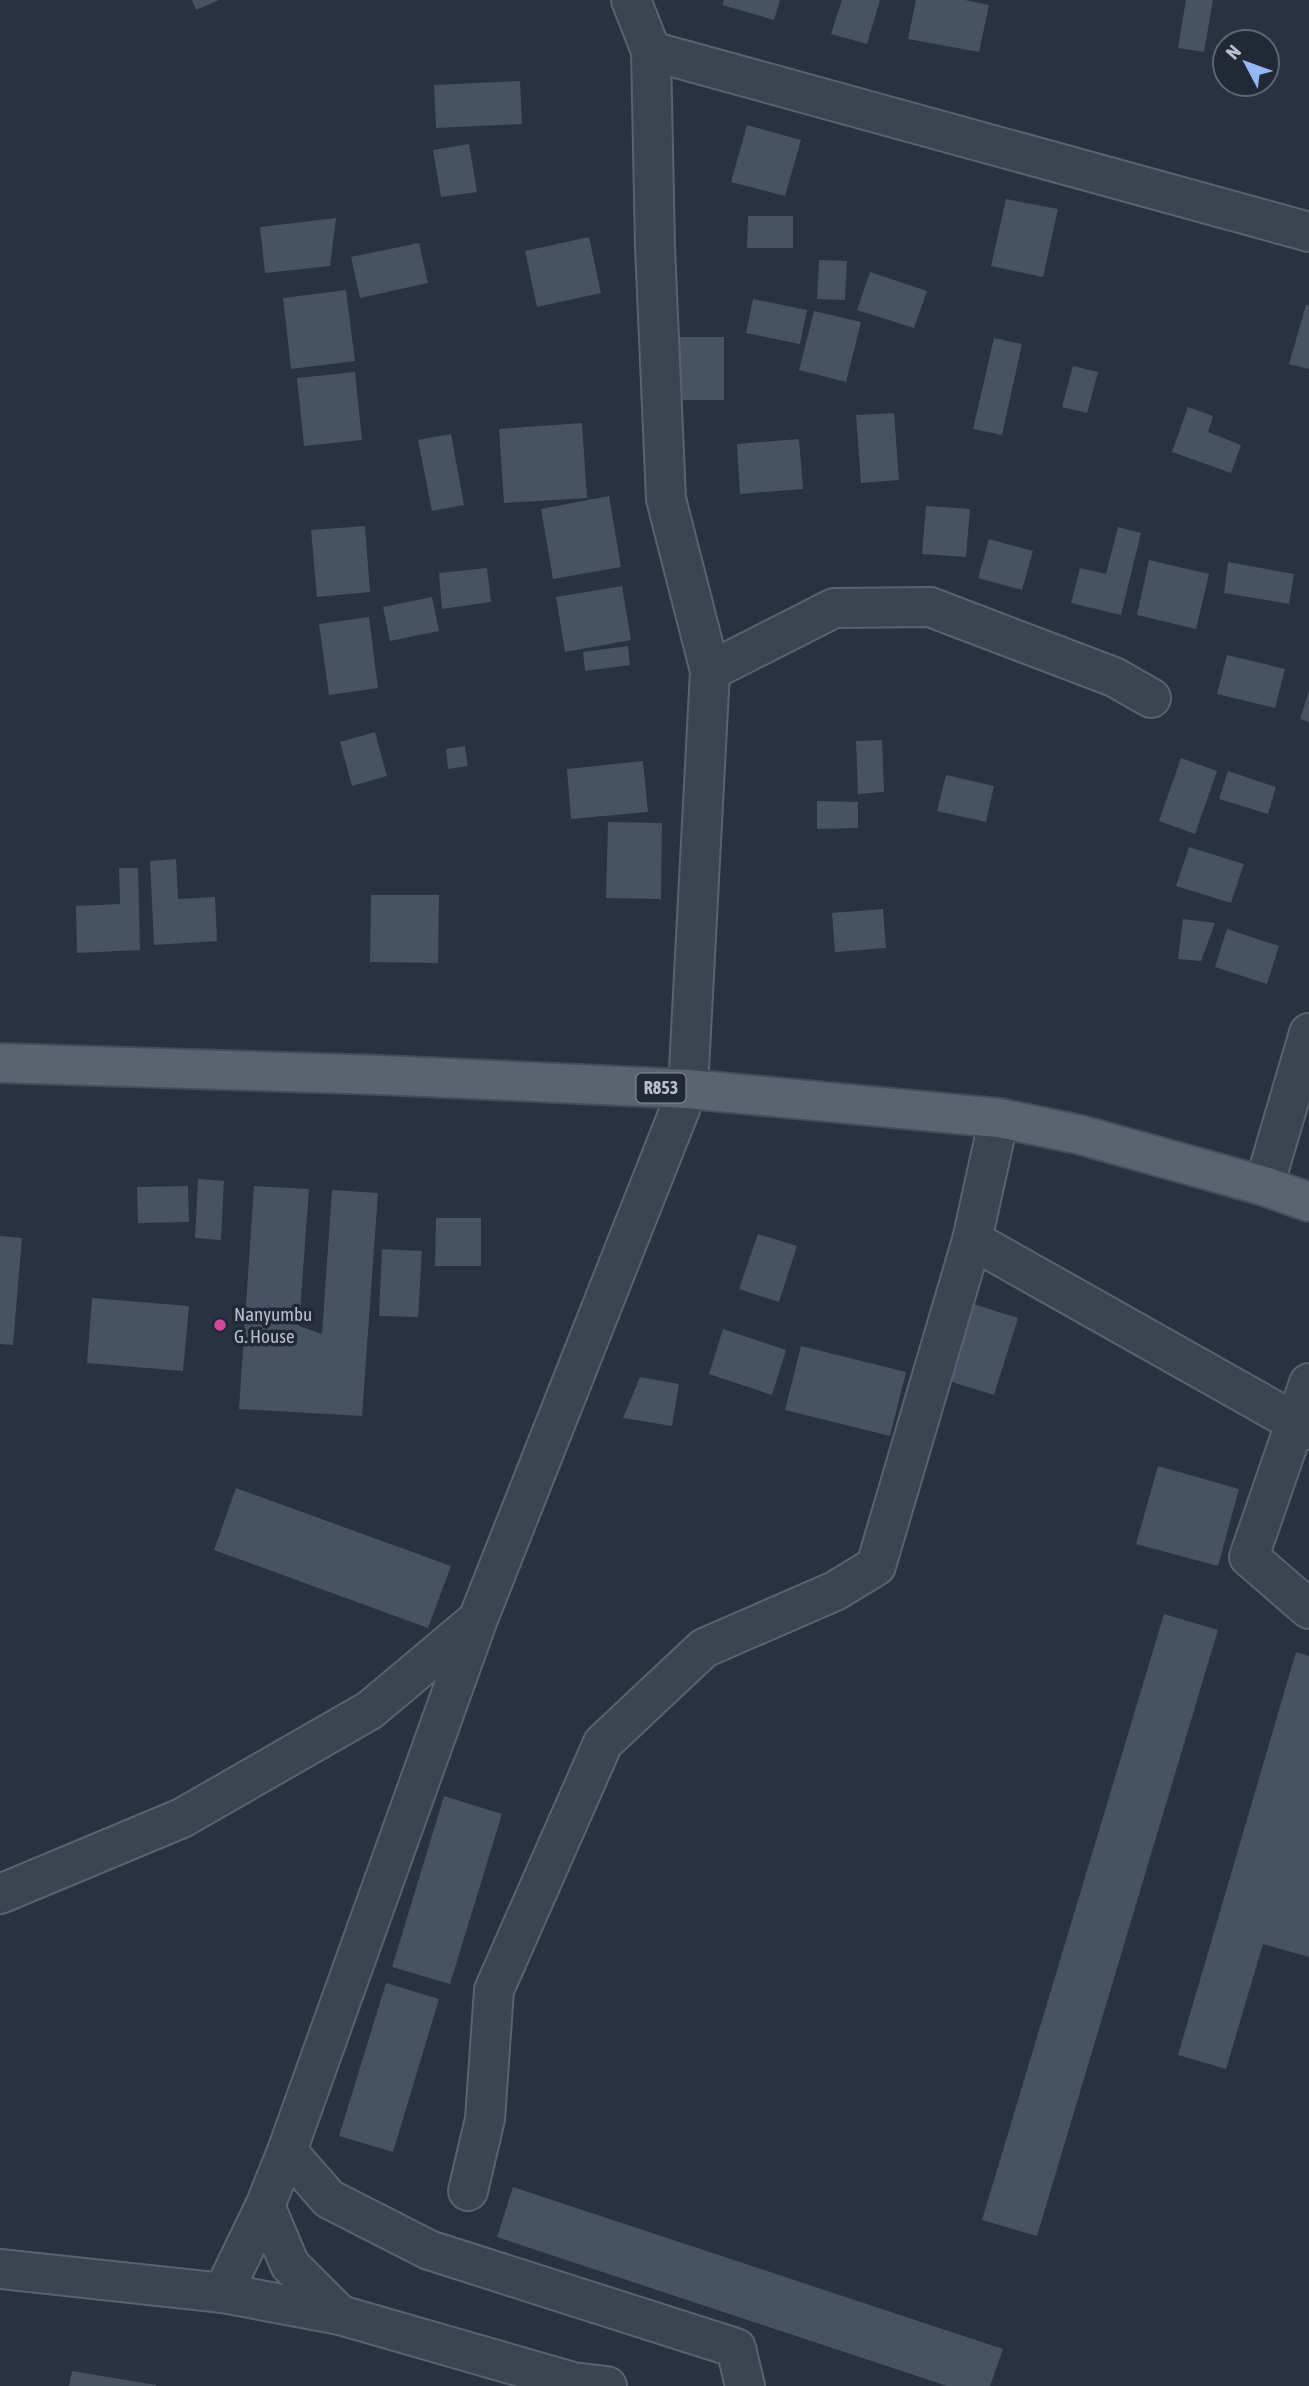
<svg xmlns="http://www.w3.org/2000/svg" width="1309" height="2386" viewBox="0 0 1309 2386" font-family="'Asap Condensed',sans-serif">
	<style>
		.building { fill: #475262 }
		.lines { fill: none; stroke-linecap: round; stroke-linejoin: round }
		.minor-casing { stroke: #5a626e; stroke-width: 42 }
		.major-casing { stroke: #464d5a; stroke-width: 42 }
		.minor { stroke: #3c4451; stroke-width: 38 }
		.major { stroke: #5a6370; stroke-width: 38 }
		.hotel-dot { fill: #d1479c; stroke: #212936; stroke-width: 2.5 }
		.labels { text-anchor: middle; stroke-width: 7; stroke-linejoin: round; paint-order: stroke }
		.shield { fill: #212936; stroke: #8b929e; stroke-width: 2 }
		.shield-label { font-size: 18px; font-weight: bold; fill: #b9bfcb }
		.poi-label { font-size: 19px; fill: #b9bfcb; stroke: #212936; text-anchor: start }
	</style>
	<rect width="100%" height="100%" fill="#283241"/>
	<g class="building">
		<polygon points="192,0 219,0 196,10"/>
		<polygon points="724,0 780,0 774,20 722,5"/>
		<polygon points="842,0 880,0 867,44 831,34"/>
		<polygon points="916,0 965,0 989,5 979,52 908,39"/>
		<polygon points="1186,0 1213,0 1204,52 1178,48"/>
		<polygon points="520,81 522,124 436,128 434,85"/>
		<polygon points="747,125 801,140 785,196 731,182"/>
		<polygon points="469,144 477,192 441,197 433,150"/>
		<polygon points="1006,199 1058,209 1043,277 991,266"/>
		<polygon points="748,216 793,216 793,248 747,248"/>
		<polygon points="336,218 330,266 265,273 260,227"/>
		<polygon points="589,237 601,293 537,307 525,251"/>
		<polygon points="419,243 428,283 360,298 351,257"/>
		<polygon points="819,260 847,261 845,300 817,299"/>
		<polygon points="870,272 927,291 914,328 857,310"/>
		<polygon points="346,290 355,361 291,369 283,298"/>
		<polygon points="753,299 807,310 800,344 746,333"/>
		<polygon points="1306,305 1309,305 1309,369 1289,364"/>
		<polygon points="814,311 861,322 846,382 799,370"/>
		<rect x="674" y="337" width="50" height="63"/>
		<polygon points="994,338 1022,344 1002,435 973,429"/>
		<polygon points="1073,366 1098,372 1087,413 1062,407"/>
		<polygon points="355,372 362,440 304,446 297,378"/>
		<polygon points="1188,407 1213,416 1208,432 1241,445 1231,473 1172,452"/>
		<polygon points="894,413 899,480 861,483 856,415"/>
		<polygon points="582,423 587,498 504,503 499,429"/>
		<polygon points="451,434 464,505 432,511 418,440"/>
		<polygon points="799,439 803,489 740,494 737,444"/>
		<polygon points="609,496 621,567 553,579 541,509"/>
		<polygon points="926,506 970,509 966,557 922,554"/>
		<polygon points="365,526 370,592 317,597 311,530"/>
		<polygon points="1118,527 1141,533 1121,615 1071,603 1080,568 1106,574"/>
		<polygon points="989,539 1033,551 1022,590 978,578"/>
		<polygon points="1149,560 1209,574 1196,629 1137,615"/>
		<polygon points="1228,562 1294,574 1289,604 1224,593"/>
		<polygon points="487,568 491,602 442,609 439,573"/>
		<polygon points="622,586 631,640 565,652 556,597"/>
		<polygon points="432,597 439,631 390,641 383,607"/>
		<polygon points="369,617 378,688 329,695 319,624"/>
		<polygon points="628,646 630,665 585,671 583,652"/>
		<polygon points="1227,655 1285,669 1275,708 1217,694"/>
		<polygon points="1309,691 1309,722 1300,719"/>
		<polygon points="375,732 387,776 352,786 340,742"/>
		<polygon points="882,740 884,792 858,794 856,741"/>
		<polygon points="465,746 468,766 448,769 446,749"/>
		<polygon points="1181,758 1217,771 1195,834 1159,821"/>
		<polygon points="643,761 648,812 571,819 567,769"/>
		<polygon points="1228,771 1276,787 1268,814 1219,799"/>
		<polygon points="946,775 994,786 986,822 937,811"/>
		<polygon points="817,801 858,802 858,828 817,829"/>
		<polygon points="608,822 662,823 661,899 606,898"/>
		<polygon points="1189,847 1244,864 1231,903 1176,886"/>
		<polygon points="176,859 178,899 215,897 217,941 154,945 150,861"/>
		<polygon points="119,868 138,868 140,950 77,953 76,906 120,904"/>
		<polygon points="371,895 439,895 438,963 370,962"/>
		<polygon points="883,909 886,948 835,952 832,913"/>
		<polygon points="1183,919 1215,923 1201,961 1178,959"/>
		<polygon points="1227,929 1279,946 1267,984 1215,967"/>
		<polygon points="198,1179 224,1181 221,1240 195,1238"/>
		<polygon points="188,1186 189,1222 138,1223 137,1187"/>
		<polygon points="254,1186 309,1189 299,1326 322,1334 332,1190 378,1193 362,1416 239,1409"/>
		<polygon points="436,1218 481,1218 481,1266 435,1266"/>
		<polygon points="758,1234 797,1246 779,1302 739,1289"/>
		<polygon points="0,1236 22,1238 13,1345 0,1344"/>
		<polygon points="382,1249 422,1251 418,1317 379,1316"/>
		<polygon points="92,1298 189,1306 183,1371 87,1363"/>
		<polygon points="967,1302 1018,1318 994,1395 942,1379"/>
		<polygon points="723,1329 786,1350 772,1395 709,1374"/>
		<polygon points="801,1346 906,1372 890,1436 785,1410"/>
		<polygon points="640,1377 679,1384 672,1426 623,1418"/>
		<polygon points="1158,1466 1239,1489 1218,1566 1136,1544"/>
		<polygon points="236,1488 451,1566 428,1628 214,1550"/>
		<polygon points="1164,1614 1218,1630 1037,2236 982,2220"/>
		<polygon points="1296,1652 1309,1656 1309,1957 1263,1944 1226,2069 1178,2055"/>
		<polygon points="444,1796 502,1814 450,1984 392,1967"/>
		<polygon points="386,1983 439,1999 393,2152 339,2136"/>
		<polygon points="513,2187 1003,2349 990,2386 947,2386 497,2237"/>
		<polygon points="72,2371 156,2385 156,2386 69,2386"/>
	</g>
	<g class="lines">
		<defs>
			<g id="minor">
				<polyline points="651,51 1309,232"/>
				<polyline points="710,671 834,608 930,607 1114,677 1151,698"/>
				<polyline points="1264,1186 1309,1033"/>
				<polyline points="972,1240 1309,1430"/>
				<polyline points="1309,1383 1249,1557 1309,1609"/>
				<polyline points="0,1894 182,1818 370,1710 477,1620"/>
				<polyline points="287,2151 329,2199 429,2250 736,2348 745,2386"/>
				<polyline points="468,2191 485,2119 494,1990 603,1743 704,1648 835,1591 876,1566 972,1240 999,1118"/>
				<polyline points="265,2206 290,2265 340,2315"/>
				<polyline points="0,2269 223,2293 265,2206 287,2151 478,1619 688,1089 710,671 666,499 655,247 651,51 631,0"/>
				<polyline points="223,2293 340,2315 573,2382 607,2386"/>
			</g>
			<polyline id="major" points="0,1063 381,1075 688,1089 999,1118 1081,1135 1264,1186 1309,1202"/>
		</defs>
		<use href="#minor" class="minor-casing"/>
		<use href="#major" class="major-casing"/>
		<use href="#minor" class="minor"/>
		<use href="#major" class="major"/>
	</g>
	<circle class="hotel-dot" cx="220" cy="1325" r="7"/>
	<g class="labels">
		<rect class="shield" x="636.5" y="1073.5" width="49" height="29" rx="5"/>
		<g class="shield-label">
			<text x="661" y="1094">R853</text>
		</g>
		<g class="poi-label">
			<text x="234" y="1321">Nanyumbu<tspan x="234" dy="22">G. House</tspan></text>
		</g>
	</g>
	<g transform="translate(1246 63) rotate(311)"><circle r="33" fill="#212936" stroke="#5e6572" stroke-width="2"/>
	<path d="M0-5L12 26L0 18L-12 26Z" fill="#95b7f3"/>
	<text y="-10" font-size="19" font-weight="bold" text-anchor="middle" fill="#b9bfcb">N</text>
	</g>
</svg>
